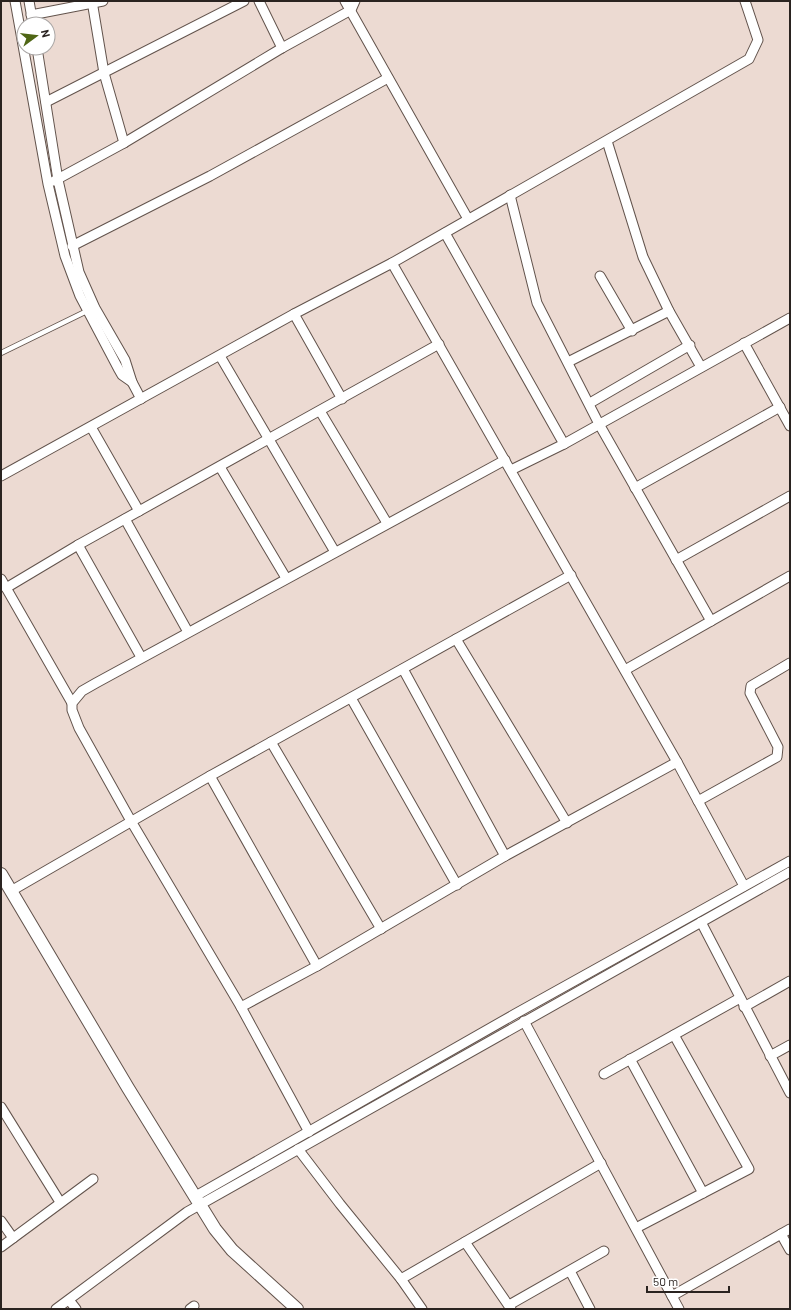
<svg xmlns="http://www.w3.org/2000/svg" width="791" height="1310" viewBox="0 0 791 1310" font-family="Barlow,sans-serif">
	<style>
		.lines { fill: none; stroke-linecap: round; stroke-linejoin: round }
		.lane-casing { stroke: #62534c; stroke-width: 6 }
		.street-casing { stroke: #62534c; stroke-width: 11 }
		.secondary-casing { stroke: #62534c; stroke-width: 14 }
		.lane { stroke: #fff; stroke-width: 4.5 }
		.street { stroke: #fff; stroke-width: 9 }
		.secondary { stroke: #fff; stroke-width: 12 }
	</style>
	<rect width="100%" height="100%" fill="#ecdad2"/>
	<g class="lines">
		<defs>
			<polyline id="lane" points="1,353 87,311"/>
			<g id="street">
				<polyline points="15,1 48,184 65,256 80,296 118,368 122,375 132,382"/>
				<polyline points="29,1 33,24"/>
				<polyline points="92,1 104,73 124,143"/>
				<polyline points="259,1 282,48"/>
				<polyline points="345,1 468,219"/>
				<polyline points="31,15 103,1"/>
				<polyline points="37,48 58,180 79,272 95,308 125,360 132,382 141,399"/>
				<polyline points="46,102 244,1"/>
				<polyline points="607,141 643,257 669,311 701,367"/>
				<polyline points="54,181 124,143 282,48 351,10 355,1"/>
				<polyline points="510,195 537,303 599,424 711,621"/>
				<polyline points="445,233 564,444"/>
				<polyline points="72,246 210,176 388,78"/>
				<polyline points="392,263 677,762 744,886"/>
				<polyline points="600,276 632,331"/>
				<polyline points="294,314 342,399"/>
				<polyline points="744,343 790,426"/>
				<polyline points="220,356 335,552"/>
				<polyline points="568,362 669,311"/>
				<polyline points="590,403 690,345"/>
				<polyline points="320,411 387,523"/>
				<polyline points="91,427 139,511"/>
				<polyline points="220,467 286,578"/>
				<polyline points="511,470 564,444 790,318"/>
				<polyline points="1,476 294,314 392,263 749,59 758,40 745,1"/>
				<polyline points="635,488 780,407"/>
				<polyline points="125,519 188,632"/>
				<polyline points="78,545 141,657"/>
				<polyline points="676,560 790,496"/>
				<polyline points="1,579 72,703"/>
				<polyline points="6,588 78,545 439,344"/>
				<polyline points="456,639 567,823"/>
				<polyline points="403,669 505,856"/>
				<polyline points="625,670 790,576"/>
				<polyline points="351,698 457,885"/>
				<polyline points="271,742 381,929"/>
				<polyline points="210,776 317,966"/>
				<polyline points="698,801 777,757 778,747 750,693 751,686 790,663"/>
				<polyline points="11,891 210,776 571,575"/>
				<polyline points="701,922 790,1093"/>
				<polyline points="241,1007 317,966 505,856 677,762"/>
				<polyline points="744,1007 790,981"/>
				<polyline points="524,1021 679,1309"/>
				<polyline points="770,1056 790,1045"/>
				<polyline points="630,1059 703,1193"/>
				<polyline points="604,1074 740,998"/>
				<polyline points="1,1107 60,1202"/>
				<polyline points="309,1132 241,1007 131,821 79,728 72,710 72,703 82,691 96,683 505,460"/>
				<polyline points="298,1149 340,1204 401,1279 422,1309"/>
				<polyline points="194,1197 515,1014 790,861"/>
				<polyline points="1,1221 13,1238"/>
				<polyline points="636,1228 749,1169 674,1035"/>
				<polyline points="781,1234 790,1250"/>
				<polyline points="465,1242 511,1309"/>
				<polyline points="1,1247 93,1179"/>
				<polyline points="570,1271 590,1309"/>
				<polyline points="401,1279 601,1163"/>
				<polyline points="672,1296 790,1229"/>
				<polyline points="69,1300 76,1309"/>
				<polyline points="509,1305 604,1251"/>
				<polyline points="56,1309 187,1212 790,872"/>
				<polyline points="190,1309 194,1306"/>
			</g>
			<polyline id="secondary" points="1,874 128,1088 215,1229 232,1250 297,1309"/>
		</defs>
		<use href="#lane" class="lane-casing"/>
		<use href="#street" class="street-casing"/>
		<use href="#secondary" class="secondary-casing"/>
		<use href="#lane" class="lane"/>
		<use href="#street" class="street"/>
		<use href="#secondary" class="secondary"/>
	</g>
	<rect width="791" height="1310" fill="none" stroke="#2a2320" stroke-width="4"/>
	<g transform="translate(36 36) rotate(75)"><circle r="19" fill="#ffffff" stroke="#aaa7a6"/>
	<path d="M0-3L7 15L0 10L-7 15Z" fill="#4f6615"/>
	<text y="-6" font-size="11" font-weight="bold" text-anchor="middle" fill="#2a2320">N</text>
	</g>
	<path d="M647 1286v6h82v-6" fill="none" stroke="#2a2320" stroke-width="2"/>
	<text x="653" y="1286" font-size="12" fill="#2a2320" stroke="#ffffff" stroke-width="3" paint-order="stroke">50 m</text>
</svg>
